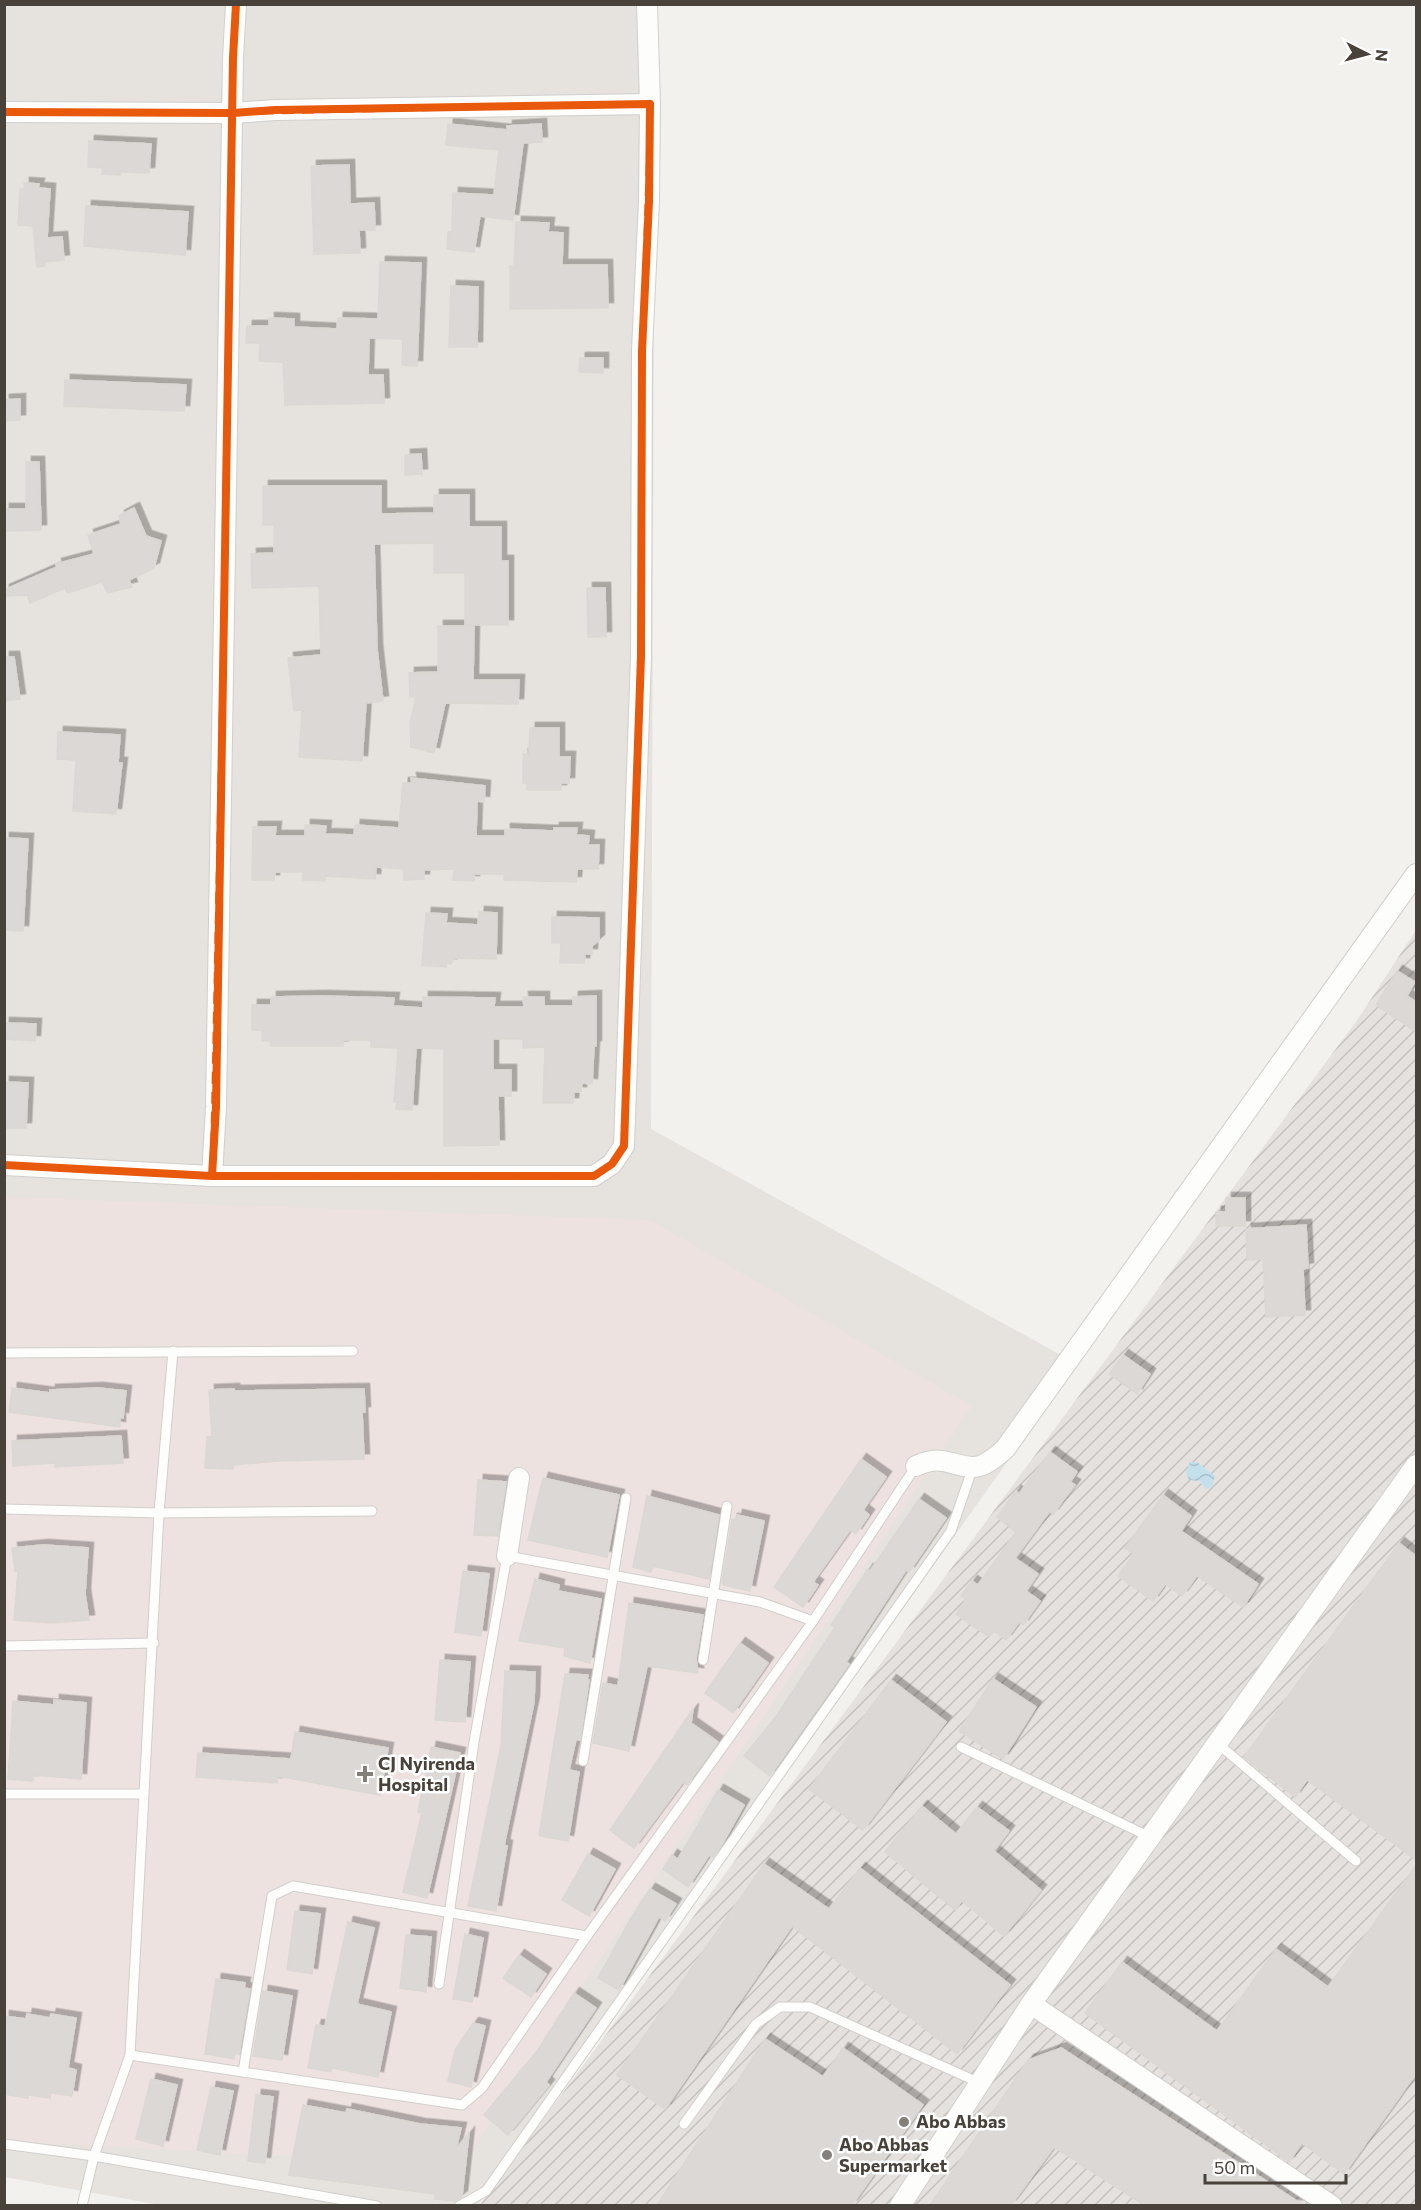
<svg xmlns="http://www.w3.org/2000/svg" width="1421" height="2210" viewBox="0 0 1421 2210" font-family="Commissioner,sans-serif">
	<style>
		.residential { fill: #e6e2dd }
		.industrial { fill: url(#industrial-furrows) }
		.medical { fill: #ede2e0 }
		.water { fill: url(#water-waves) }
		.building { fill: #dbd8d5; stroke: #dbd8d4; stroke-width: 1.5; filter: url(#shadow) }
		.lines { fill: none; stroke-linecap: round; stroke-linejoin: round }
		.lane-casing { stroke: #d1cfcc; stroke-width: 11 }
		.street-casing { stroke: #d1cfcc; stroke-width: 22 }
		.lane { stroke: #fdfdfc; stroke-width: 9 }
		.street { stroke: #fdfdfc; stroke-width: 20 }
		.cycleway-casing { stroke: #fff; stroke-width: 11 }
		.cycleway { stroke: #e8590c; stroke-width: 8 }
		.marked { fill: none; stroke: #e8590c; stroke-width: 4.5; stroke-dasharray: 12 8; stroke-linejoin: round }
		.poi-dot { fill: #847f79; stroke: #fff; stroke-width: 2 }
		.labels { text-anchor: middle; stroke-width: 5; stroke-linejoin: round; paint-order: stroke }
		.poi-label { font-size: 18px; font-weight: bold; fill: #49423a; stroke: #fff; text-anchor: start }
	</style>
	<defs>
		<pattern id="industrial-furrows" width="10" height="10" patternUnits="userSpaceOnUse" patternTransform="scale(1.5)"><rect width="10" height="10" fill="#e5e1de"/><path d="M-1 1l2-2M0 10L10 0M9 11l2-2" fill="none" stroke="#c6c2bf"/></pattern>
		<pattern id="water-waves" width="16" height="10" patternUnits="userSpaceOnUse" patternTransform="scale(1.5)"><rect width="16" height="10" fill="#c3e0ec"/><path d="M0 5q4-4 8 0t8 0" fill="none" stroke="#a9c1cb"/></pattern>
		<filter id="shadow"><feDropShadow dx="5.5" dy="-5.5" stdDeviation="0" flood-color="#0004"/></filter>
	</defs>
	<rect width="100%" height="100%" fill="#f3f1ee"/>
	<polygon class="residential" points="4,5 655,5 651,1129 1077,1364 478,2205 160,2205 5,2177"/>
	<polygon class="industrial" points="1416,930 1416,2205 479,2206 1358,1019"/>
	<polygon class="medical" points="4,1197 650,1220 972,1406 462,2165 5,2141"/>
	<polygon class="water" points="1190,1462 1197,1462 1215,1476 1212,1487 1206,1489 1199,1481 1189,1480 1186,1472"/>
	<g class="building">
		<polygon points="448,124 507,130 507,126 541,124 542,142 523,143 513,220 480,216 474,252 447,249 448,232 452,232 453,193 494,195 499,150 446,145"/>
		<polygon points="89,141 151,144 149,173 121,172 120,175 102,174 103,168 88,167"/>
		<polygon points="349,165 350,204 374,203 375,230 359,230 360,253 314,254 311,166"/>
		<polygon points="24,183 39,184 38,188 50,189 47,238 62,237 64,260 45,262 45,266 37,267 33,226 18,225 20,189 24,189"/>
		<polygon points="86,206 188,212 185,255 84,246"/>
		<polygon points="516,222 549,223 548,232 563,233 562,265 607,265 608,308 510,309 510,266 514,266"/>
		<polygon points="380,262 421,263 417,366 402,365 403,339 369,338 368,375 383,375 384,403 285,405 283,362 259,361 260,343 246,343 247,326 269,326 269,318 294,319 294,327 337,329 338,318 378,319"/>
		<polygon points="451,286 478,287 477,347 449,347"/>
		<polygon points="580,358 603,358 603,373 579,372"/>
		<polygon points="65,380 186,385 184,411 64,406"/>
		<polygon points="20,399 20,420 4,421 4,400"/>
		<polygon points="421,454 422,474 405,475 405,455"/>
		<polygon points="26,462 39,462 41,530 4,531 4,509 26,509"/>
		<polygon points="263,486 381,486 381,514 434,513 434,495 469,495 469,527 501,527 501,561 508,561 508,625 465,625 465,573 434,573 434,543 374,544 377,649 383,701 366,703 362,761 299,757 302,710 294,711 288,658 321,655 319,586 252,588 251,554 274,553 274,525 263,525"/>
		<polygon points="134,508 146,536 161,541 154,568 129,580 132,587 108,593 102,582 67,593 65,588 30,603 27,595 4,596 4,590 57,567 56,564 94,554 88,535 121,524 119,516"/>
		<polygon points="587,588 605,588 606,637 588,637"/>
		<polygon points="438,626 474,626 473,680 519,680 518,704 445,703 434,753 411,747 410,723 416,697 410,697 409,673 438,672"/>
		<polygon points="4,657 14,657 20,699 4,701"/>
		<polygon points="530,728 559,728 559,757 570,757 569,783 561,783 561,790 527,790 527,783 523,783 523,754 529,754"/>
		<polygon points="58,732 120,735 118,763 122,763 116,814 73,811 76,760 57,759"/>
		<polygon points="411,778 485,786 484,802 477,801 476,836 505,836 505,829 554,831 554,828 577,828 576,835 589,836 588,845 599,845 598,869 577,869 576,882 504,880 504,874 474,874 474,881 453,880 454,869 424,870 424,879 404,880 404,869 376,867 375,879 325,876 325,881 303,880 303,872 275,872 274,880 252,880 253,827 276,827 275,836 305,836 305,825 326,826 325,834 354,835 355,825 399,828 403,783 412,783"/>
		<polygon points="4,838 28,839 23,931 4,930"/>
		<polygon points="479,912 497,913 496,959 452,958 451,964 446,963 446,967 422,965 426,913 447,914 446,923 478,925"/>
		<polygon points="552,917 599,918 599,940 592,946 592,954 585,954 584,963 560,963 561,943 552,943"/>
		<polygon points="1397,971 1415,982 1407,996 1416,1002 1416,1032 1376,1005"/>
		<polygon points="321,996 394,998 393,1006 423,1008 423,997 495,998 494,1007 524,1007 523,997 544,997 544,1006 573,1006 573,997 596,996 596,1046 594,1046 592,1084 582,1083 581,1092 574,1092 573,1103 543,1103 545,1047 523,1048 523,1039 493,1039 493,1070 511,1070 511,1096 498,1096 499,1145 444,1146 444,1049 416,1048 412,1110 396,1109 397,1102 394,1102 398,1048 371,1047 371,1040 343,1040 343,1046 271,1046 270,1041 262,1041 262,1030 252,1030 252,1005 271,1005 271,997"/>
		<polygon points="4,1023 36,1024 35,1041 4,1039"/>
		<polygon points="4,1082 28,1083 26,1128 4,1128"/>
		<polygon points="1226,1198 1245,1198 1245,1226 1216,1226 1216,1212 1226,1212"/>
		<polygon points="1306,1225 1308,1268 1303,1269 1305,1315 1266,1317 1263,1259 1247,1260 1246,1229"/>
		<polygon points="1123,1355 1150,1374 1137,1394 1109,1374"/>
		<polygon points="12,1388 50,1393 50,1390 98,1388 126,1391 123,1418 120,1417 120,1427 9,1412"/>
		<polygon points="234,1389 234,1391 364,1389 365,1412 362,1412 364,1459 278,1461 233,1465 233,1469 205,1468 207,1437 212,1437 209,1390"/>
		<polygon points="121,1436 123,1463 55,1467 55,1463 13,1466 12,1441"/>
		<polygon points="1050,1452 1077,1472 1070,1482 1075,1485 1053,1514 1050,1511 1015,1558 1038,1574 1026,1591 1040,1601 1023,1625 1019,1622 1006,1640 994,1631 989,1637 956,1614 966,1599 961,1596 972,1581 978,1585 1016,1532 997,1517 1016,1491 1019,1494"/>
		<polygon points="861,1459 886,1477 863,1510 869,1515 856,1534 850,1530 813,1582 818,1585 803,1607 774,1587"/>
		<polygon points="543,1478 619,1495 607,1557 528,1540"/>
		<polygon points="478,1480 506,1482 498,1536 474,1535"/>
		<polygon points="1163,1495 1191,1516 1181,1531 1258,1584 1243,1607 1197,1576 1182,1596 1165,1584 1153,1601 1118,1576 1134,1554 1125,1548"/>
		<polygon points="647,1496 719,1515 709,1579 653,1566 651,1572 633,1567"/>
		<polygon points="919,1499 946,1518 909,1572 906,1570 846,1662 849,1664 770,1776 744,1756 775,1718 835,1627 831,1625 868,1569 870,1571"/>
		<polygon points="737,1515 764,1521 750,1591 724,1585 722,1582 732,1519 736,1520"/>
		<polygon points="1399,1543 1416,1556 1416,1860 1307,1780 1295,1797 1244,1757"/>
		<polygon points="43,1545 88,1548 85,1594 89,1620 51,1623 14,1620 18,1571 15,1571 12,1548"/>
		<polygon points="463,1571 489,1574 481,1636 455,1632"/>
		<polygon points="535,1579 559,1585 558,1591 601,1599 590,1663 564,1656 565,1648 519,1641"/>
		<polygon points="629,1603 703,1615 696,1659 698,1673 647,1666 629,1751 593,1743 603,1683 618,1686"/>
		<polygon points="740,1643 768,1663 733,1713 705,1693"/>
		<polygon points="440,1660 470,1662 465,1722 435,1720"/>
		<polygon points="505,1671 535,1672 534,1702 504,1845 507,1846 496,1911 468,1906 501,1746"/>
		<polygon points="565,1674 588,1675 587,1680 589,1680 580,1740 576,1739 569,1770 579,1772 568,1841 539,1836"/>
		<polygon points="993,1679 1036,1707 1003,1759 959,1731"/>
		<polygon points="891,1680 946,1722 863,1830 809,1789"/>
		<polygon points="54,1700 86,1703 81,1779 34,1775 33,1781 8,1779 13,1701 54,1705"/>
		<polygon points="693,1709 691,1723 718,1742 687,1785 683,1782 634,1848 610,1830"/>
		<polygon points="295,1732 388,1748 380,1795 277,1776 277,1783 196,1777 198,1753 291,1759"/>
		<polygon points="431,1747 460,1753 427,1898 403,1892 422,1813 418,1812"/>
		<polygon points="718,1790 744,1805 720,1848 713,1857 709,1855 688,1887 663,1869 672,1855 678,1859"/>
		<polygon points="922,1806 956,1834 977,1807 1009,1831 994,1851 1041,1890 1004,1936 962,1901 955,1910 885,1852"/>
		<polygon points="588,1854 615,1869 589,1916 562,1900"/>
		<polygon points="764,1864 829,1909 860,1868 1010,1985 957,2054 792,1926 665,2109 617,2075"/>
		<polygon points="1416,1865 1416,2074 1344,2174 1302,2143 1289,2162 1085,2013 1122,1962 1217,2031 1276,1949 1328,1987"/>
		<polygon points="650,1889 676,1904 665,1921 659,1917 619,1990 598,1978 631,1918"/>
		<polygon points="295,1911 320,1914 312,1974 287,1970"/>
		<polygon points="348,1922 374,1928 357,2004 391,2012 378,2077 332,2068 331,2072 308,2068 316,2025 325,2026"/>
		<polygon points="465,1934 483,1938 472,2002 453,1999"/>
		<polygon points="406,1935 431,1937 426,1992 400,1988"/>
		<polygon points="519,1955 546,1974 531,1997 503,1978"/>
		<polygon points="216,1979 245,1983 244,1988 250,1989 239,2054 235,2053 234,2059 205,2054"/>
		<polygon points="263,1991 292,1996 282,2060 253,2056"/>
		<polygon points="574,1993 596,2008 546,2082 549,2085 508,2135 484,2115 537,2051"/>
		<polygon points="27,2014 50,2018 51,2014 76,2018 68,2068 76,2070 72,2096 51,2093 50,2098 28,2095 28,2098 4,2094 4,2016 26,2019"/>
		<polygon points="473,2023 485,2026 471,2087 448,2081 455,2050"/>
		<polygon points="765,2039 823,2077 843,2048 923,2105 852,2205 657,2205"/>
		<polygon points="1061,2048 1266,2181 1303,2205 1144,2205 1054,2147 1011,2205 930,2205 1028,2060"/>
		<polygon points="151,2079 177,2085 163,2146 136,2139"/>
		<polygon points="211,2087 233,2091 220,2155 197,2150"/>
		<polygon points="256,2095 273,2097 265,2163 248,2161"/>
		<polygon points="303,2105 346,2113 347,2109 420,2124 461,2128 456,2149 469,2133 462,2196 455,2201 435,2199 435,2194 289,2175"/>
	</g>
	<g class="lines">
		<defs>
			<g id="lane">
				<polyline points="4,1353 353,1351"/>
				<polyline points="4,1509 159,1513 372,1511"/>
				<polyline points="4,1646 154,1643"/>
				<polyline points="703,1660 727,1506"/>
				<polyline points="1217,1743 1356,1861"/>
				<polyline points="961,1747 1150,1837"/>
				<polyline points="583,1761 626,1498"/>
				<polyline points="4,1794 143,1794"/>
				<polyline points="439,1984 474,1742 507,1556 760,1602 813,1621"/>
				<polyline points="130,2055 462,2105 482,2088 587,1936 813,1621 916,1466"/>
				<polyline points="243,2072 272,1896 293,1886 587,1936"/>
				<polyline points="684,2124 756,2024 780,2007 810,2007 980,2083"/>
				<polyline points="4,2144 94,2156 377,2206"/>
				<polyline points="82,2206 94,2156 130,2055 159,1513 173,1351"/>
				<polyline points="459,2206 486,2191 951,1531 973,1467"/>
			</g>
			<g id="street">
				<polyline points="647,4 650,104"/>
				<polyline points="4,112 233,113 275,110 650,104 649,201 642,351 641,656 624,1146 612,1164 594,1176 212,1176 4,1165"/>
				<polyline points="212,1176 216,1107 233,58 236,4"/>
				<path d="M916,1466C941,1454 948,1465 972,1467C984,1468 997,1456 1005,1449L1416,874"/>
				<polyline points="507,1556 519,1478"/>
				<polyline points="1031,2004 1332,2206"/>
				<polyline points="900,2206 1031,2004 1416,1465"/>
			</g>
		</defs>
		<use href="#lane" class="lane-casing"/>
		<use href="#street" class="street-casing"/>
		<use href="#lane" class="lane"/>
		<use href="#street" class="street"/>
		<defs>
			<g id="cycleway">
				<polyline points="4,112 233,113 275,110 650,104 649,201 642,351 641,656 624,1146 612,1164 594,1176 212,1176 4,1165"/>
				<polyline points="212,1176 216,1107 233,58 236,4"/>
			</g>
		</defs>
		<use href="#cycleway" class="cycleway-casing"/>
		<use href="#cycleway" class="cycleway"/>
	</g>
	<path class="marked" d="M650,104L642,351L641,656L624,1146L612,1164L594,1176H212L233,113Z"/>
	<g class="poi-dot">
		<path d="M362 1765h6v6h6v6h-6v6h-6v-6h-6v-6h6z"/>
		<circle cx="904" cy="2122" r="6"/>
		<circle cx="827" cy="2155" r="6"/>
	</g>
	<g class="labels">
		<g class="poi-label">
			<text x="378" y="1770">CJ Nyirenda<tspan x="378" dy="21">Hospital</tspan></text>
			<text x="916" y="2128">Abo Abbas</text>
			<text x="839" y="2151">Abo Abbas<tspan x="839" dy="21">Supermarket</tspan></text>
		</g>
	</g>
	<rect width="1421" height="2210" fill="none" stroke="#49423a" stroke-width="12"/>
	<g transform="translate(1367 54) rotate(96)" stroke="#ffffff" stroke-width="4.5" paint-order="stroke">
	<path d="M0-4.5L10 22L0 15L-10 22Z" fill="#49423a"/>
	<text y="-9" font-size="16" font-weight="bold" text-anchor="middle" fill="#49423a">N</text>
	</g>
	<path d="M1205 2174v9h141v-9" fill="none" stroke="#49423a" stroke-width="3"/>
	<text x="1214" y="2174" font-size="18" fill="#49423a" stroke="#ffffff" stroke-width="4.5" paint-order="stroke">50 m</text>
</svg>
